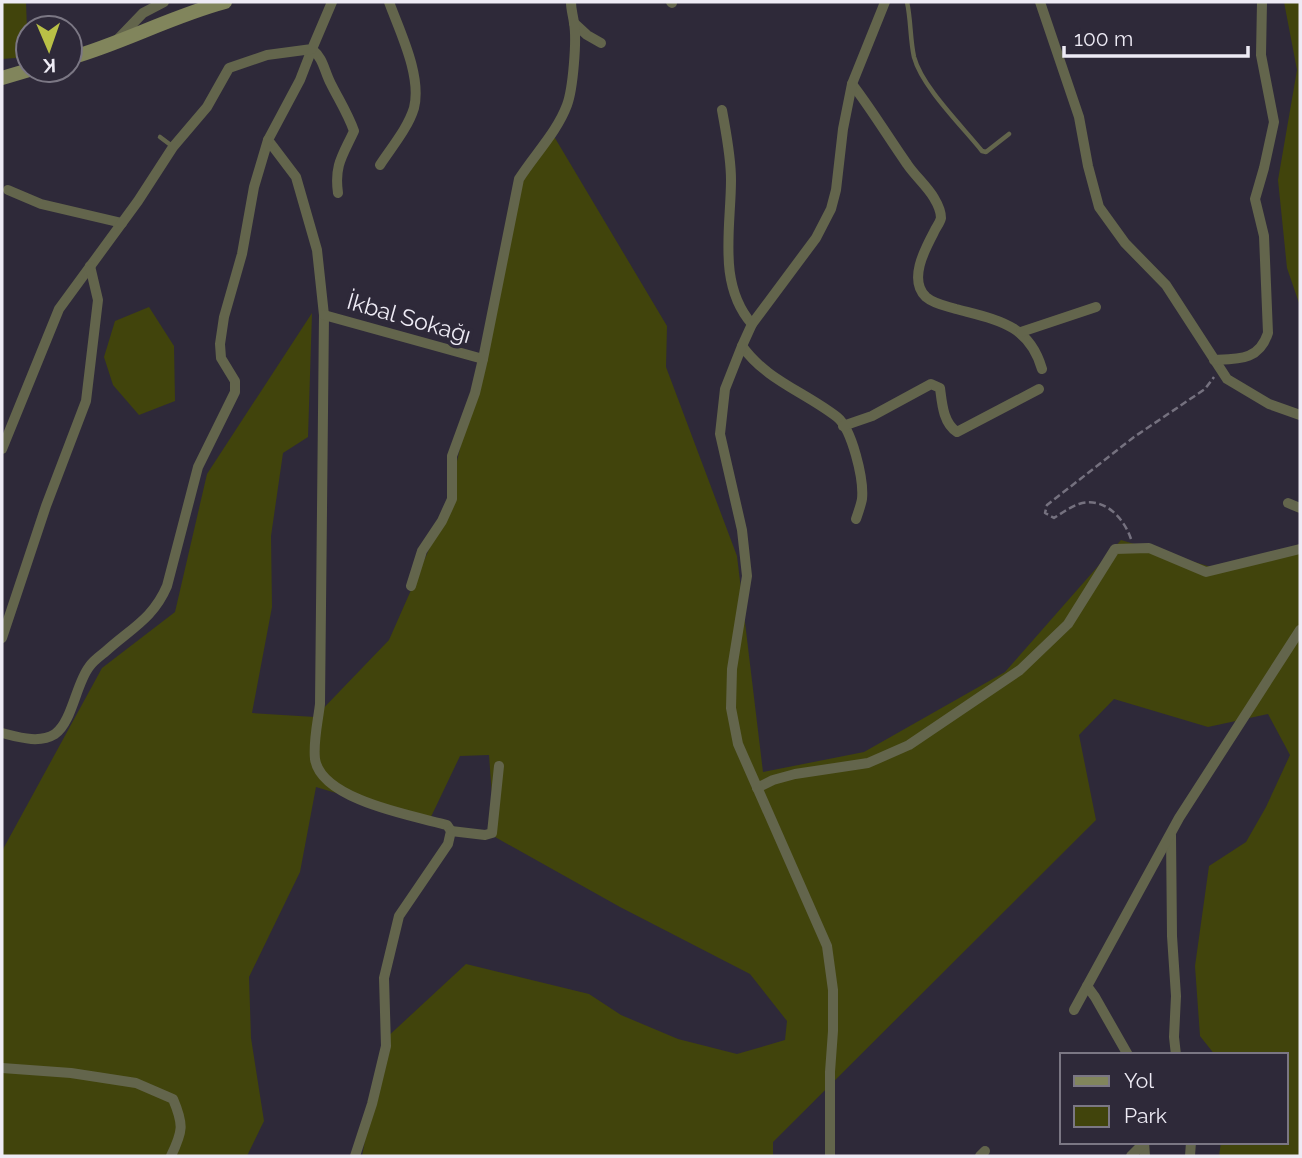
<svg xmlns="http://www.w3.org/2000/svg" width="1302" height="1158" viewBox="0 0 1302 1158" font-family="Raleway,sans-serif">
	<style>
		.green { fill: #41440c }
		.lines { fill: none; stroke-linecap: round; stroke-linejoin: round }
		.path { stroke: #75717f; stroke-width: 2.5; stroke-dasharray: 7 3.5; stroke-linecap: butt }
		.lane { stroke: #63654c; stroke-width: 4.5 }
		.street { stroke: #63654c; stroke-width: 10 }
		.secondary { stroke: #81855c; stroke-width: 14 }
		.labels { text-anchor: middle; stroke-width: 7; stroke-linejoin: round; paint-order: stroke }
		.street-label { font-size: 23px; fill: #eeebf5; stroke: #2e2939 }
	</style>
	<rect width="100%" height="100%" fill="#2e2939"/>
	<g class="green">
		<polygon points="2,2 26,2 28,57 2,59"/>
		<polygon points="1284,2 1300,2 1300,306 1287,268 1278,180 1297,70"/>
		<polygon points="552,133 667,326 666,367 737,556 763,772 864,752 1005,672 1121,540 1211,567 1300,547 1300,1156 1219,1156 1221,1142 1286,1142 1286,1055 1215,1055 1200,1036 1195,966 1209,866 1246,842 1266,807 1290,755 1268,714 1208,727 1114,699 1079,735 1096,820 773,1142 773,1156 362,1156 384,1040 466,964 589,994 621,1015 678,1039 737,1054 785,1040 787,1021 750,974 620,907 495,837 489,755 460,756 429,821 316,787 300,872 249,977 251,1038 264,1121 247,1156 2,1156 2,851 102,668 175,612 207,474 312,313 308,437 283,453 271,536 272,607 252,713 315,717 389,640 445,513 521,185"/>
		<polygon points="149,307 174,346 175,401 139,415 113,385 104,357 115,321"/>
	</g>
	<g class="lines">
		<path class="path" d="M1131,539C1124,518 1104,496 1079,504C1070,507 1062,513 1054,518L1045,513L1047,505L1134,437L1205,389L1214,377"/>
		<g class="lane">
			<path d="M907,2C911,20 910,39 914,57C922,87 962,126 982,151L986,152L1009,134"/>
			<polyline points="160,137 172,146"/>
		</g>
		<g class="street">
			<polyline points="671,2 672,3"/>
			<polyline points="1040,2 1079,117 1088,166 1099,207 1125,243 1166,285 1227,379 1269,404 1300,415"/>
			<polyline points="574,23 587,35 601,43"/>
			<polyline points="118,39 143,13 164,2"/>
			<path d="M852,84C872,110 888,137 907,164C915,176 927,186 934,198C937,203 941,211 941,218C940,223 936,227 934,232C925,249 908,280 926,297C934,304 946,306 956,309C997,320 1029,324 1042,369"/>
			<path d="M722,110C726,133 731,156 731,180C731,228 717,284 752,324"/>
			<path d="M380,165C391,148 408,128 414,108C422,76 400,32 389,2"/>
			<polyline points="8,190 41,204 122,223"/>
			<path d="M338,193C334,165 343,155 354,131C348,114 339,100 331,84C324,71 324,59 312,49L300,80L268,140L296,177L317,250L324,315L320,704C318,721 313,742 315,759C321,800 414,816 447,825L451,831L448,844L399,916L384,978L386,1046L372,1104L355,1156"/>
			<polyline points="324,315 483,359"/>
			<polyline points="1021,332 1096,307"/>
			<path d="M742,346C766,380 805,392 837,417C852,429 864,479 862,499C861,505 858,513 856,519"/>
			<path d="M1214,360C1240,359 1259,360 1268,333L1264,236L1255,199L1264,168L1274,122L1261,55L1262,2"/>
			<path d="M843,426L872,416L931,384L940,388C942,403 943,423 957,432L1039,389"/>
			<polyline points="2,449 59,309 138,201 173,147 207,107 229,68 267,55 312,49 332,2"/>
			<polyline points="1288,503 1300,508"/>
			<path d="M411,586L422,551L442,521L452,499V456L475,393L483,359L519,179C535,154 557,132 567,105C573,89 577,40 574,23C573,15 571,10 571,2"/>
			<polyline points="2,638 46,506 86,401 98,300 90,266"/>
			<path d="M2,733C18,737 39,744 55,734C72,722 76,684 89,667C93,661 100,656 105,652C130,629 153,619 167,586L198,467L235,392V381L221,358L220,344L224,317L242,254L254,187L268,140"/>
			<polyline points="757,788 773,780 795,774 868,763 909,745 1020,670 1068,624 1115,549 1149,548 1206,572 1300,549"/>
			<polyline points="451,831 485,835 492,833 499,766"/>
			<polyline points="1171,835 1172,936 1176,996 1174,1037 1176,1055"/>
			<polyline points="1087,986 1095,997 1128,1055"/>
			<polyline points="1074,1010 1179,818 1300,630"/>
			<path d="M2,1068L71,1073L136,1083L173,1099C184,1125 183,1131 171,1156"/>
			<polyline points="1144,1142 1145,1156"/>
			<polyline points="830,1156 830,1072 833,1031 833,990 827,946 738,744 731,708 732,669 747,576 742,530 720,434 725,389 742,346 752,324 816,238 831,209 836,190 843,129 852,84 885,2"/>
			<polyline points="980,1156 985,1151"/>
			<polyline points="1131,1156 1144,1143"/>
			<polyline points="1190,1156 1191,1142"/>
		</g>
		<g class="secondary">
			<path d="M70,58C123,43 172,16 225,2"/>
			<polyline points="2,78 29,70"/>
		</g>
	</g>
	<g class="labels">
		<g class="street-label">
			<text transform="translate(409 318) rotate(16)" y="8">İkbal Sokağı</text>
		</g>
	</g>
	<rect width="1302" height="1158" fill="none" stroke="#eeebf5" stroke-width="7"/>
	<rect x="1060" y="1053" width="228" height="91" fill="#2e2939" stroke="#7b7784" stroke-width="2"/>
	<rect x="1074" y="1076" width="35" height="10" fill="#81855c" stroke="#7b7784" stroke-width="2"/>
	<text x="1124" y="1088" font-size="21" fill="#eeebf5">Yol</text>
	<rect x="1074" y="1106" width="35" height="21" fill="#41440c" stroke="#7b7784" stroke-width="2"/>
	<text x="1124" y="1123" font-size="21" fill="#eeebf5">Park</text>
	<g transform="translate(49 49) rotate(178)"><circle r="33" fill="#2e2939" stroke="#7b7784" stroke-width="2"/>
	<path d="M0-5L12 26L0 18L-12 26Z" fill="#b9c046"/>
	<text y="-10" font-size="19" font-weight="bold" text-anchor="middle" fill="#eeebf5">K</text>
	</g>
	<path d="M1064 46v10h184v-10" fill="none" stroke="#eeebf5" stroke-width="3.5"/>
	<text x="1074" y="46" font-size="21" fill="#eeebf5" stroke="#2e2939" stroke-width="5" paint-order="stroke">100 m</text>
</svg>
